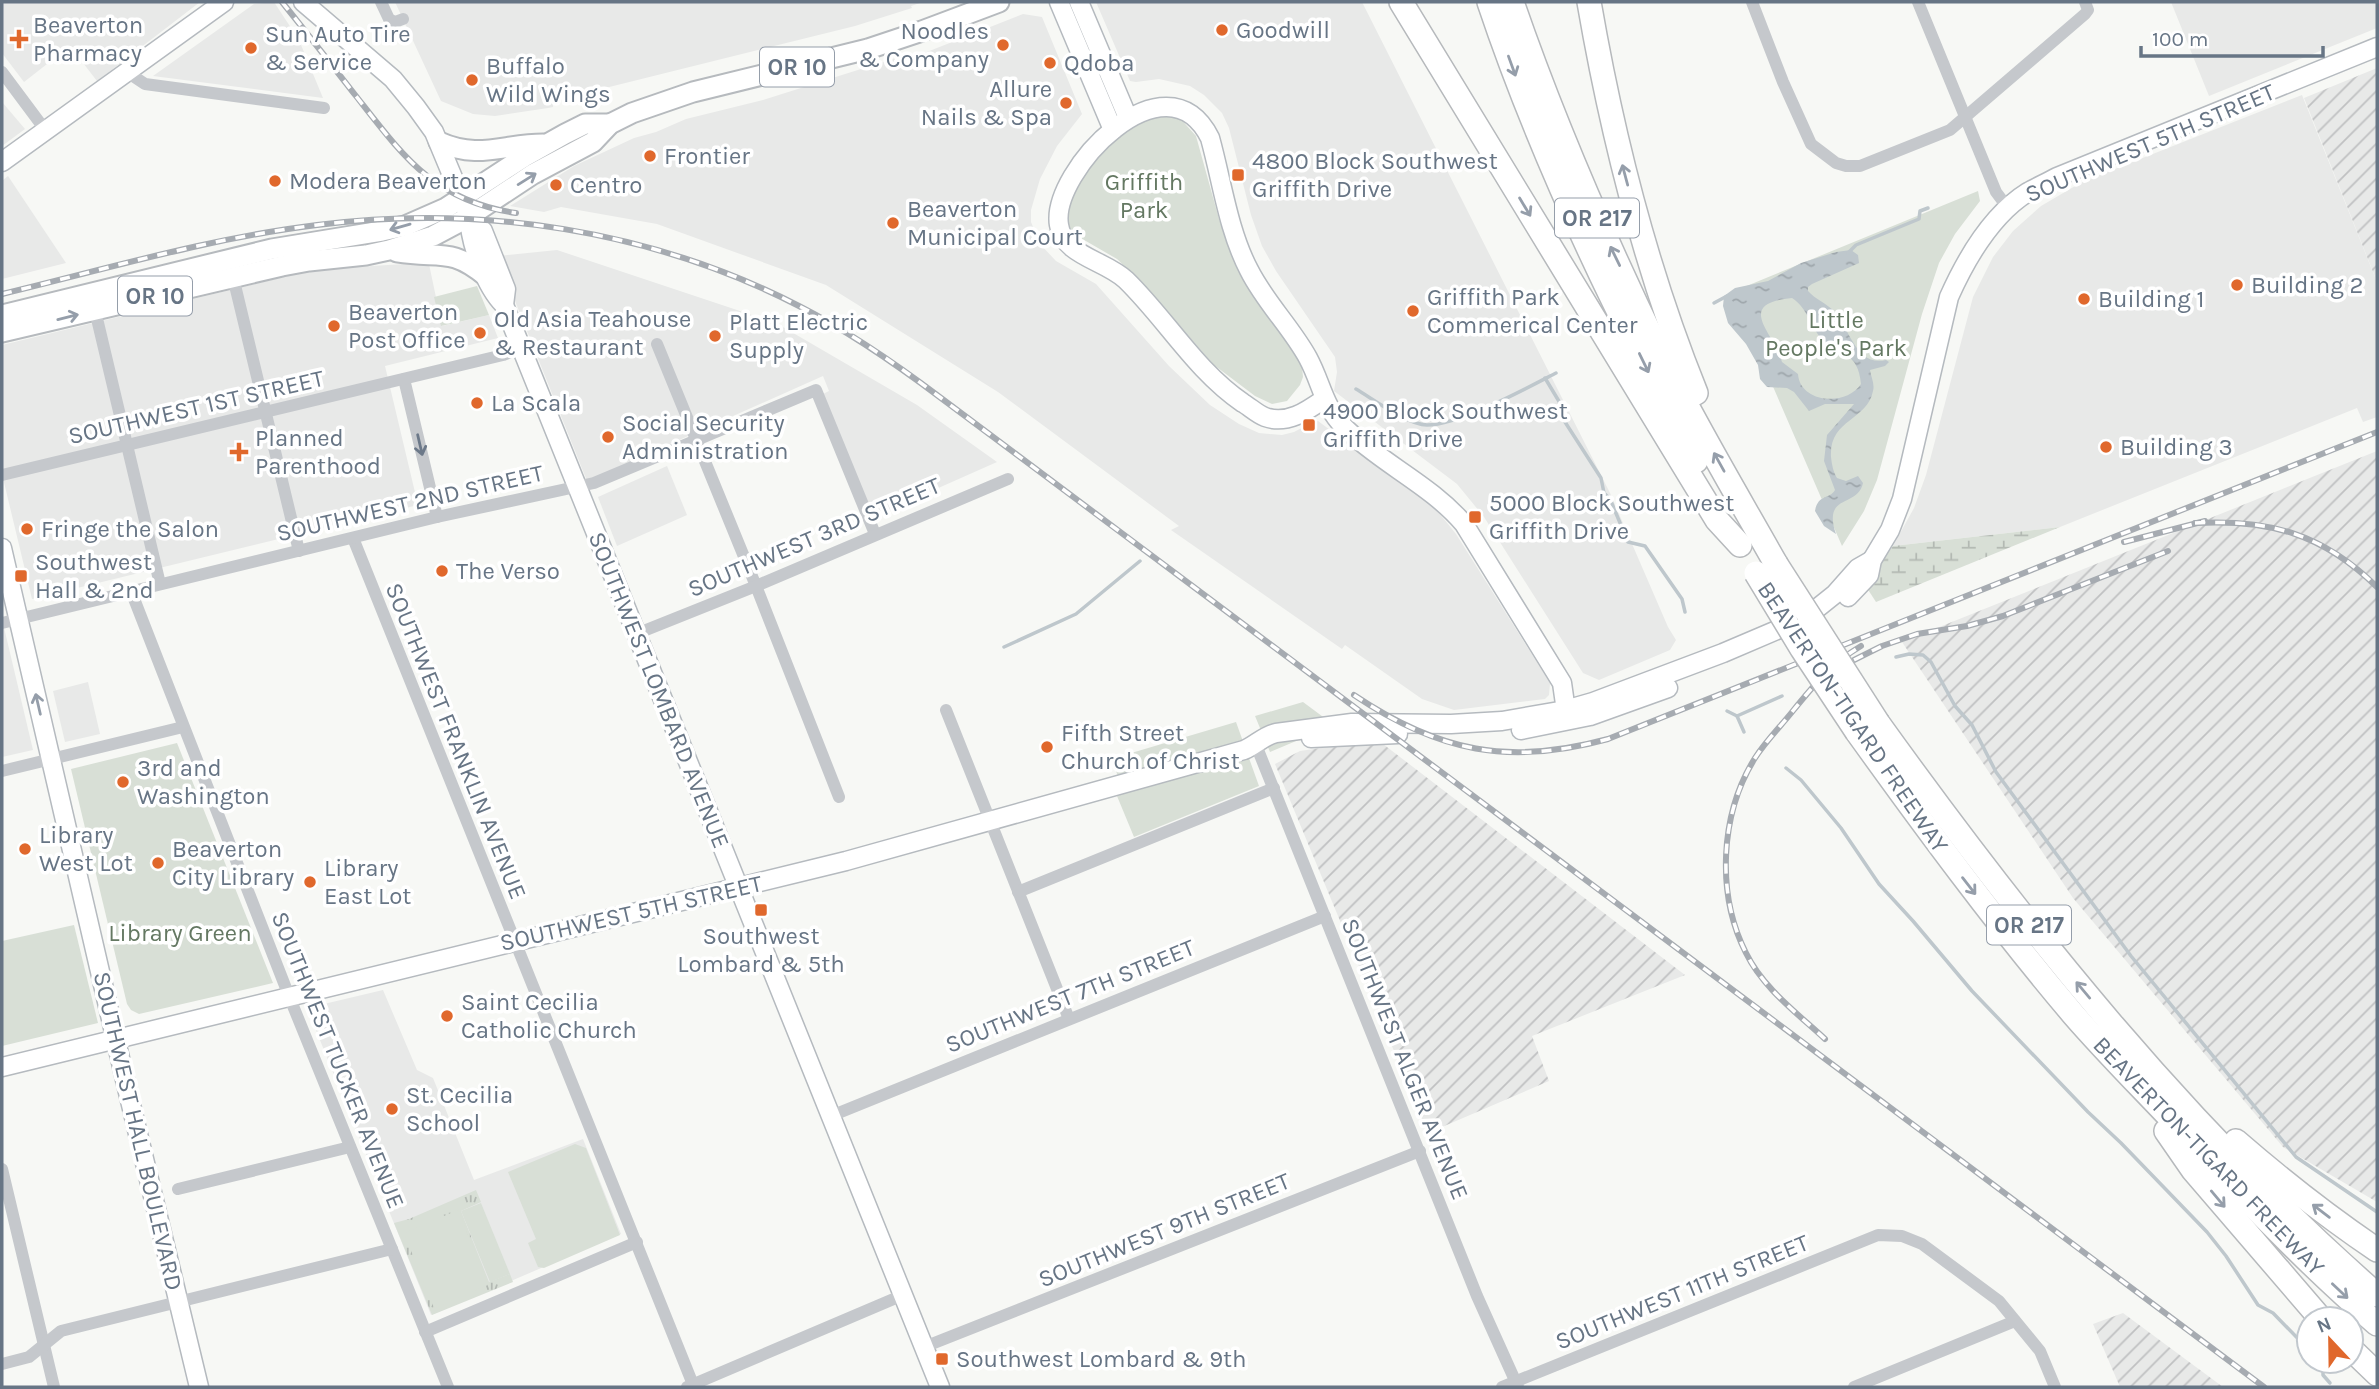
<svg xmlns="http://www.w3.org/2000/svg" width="2379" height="1389" viewBox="0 0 2379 1389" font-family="Karla,sans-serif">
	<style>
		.built { fill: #e8e9e8 }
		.industrial { fill: url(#industrial-furrows) }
		.grass { fill: url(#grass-tufts) }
		.wetland { fill: url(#wetland-marsh) }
		.green { fill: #d8dfd6 }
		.water { fill: url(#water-ripples); fill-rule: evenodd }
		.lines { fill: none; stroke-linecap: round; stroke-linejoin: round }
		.stream { stroke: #bec7cc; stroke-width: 3.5 }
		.secondary-casing { stroke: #b5babf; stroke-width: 21 }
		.primary-casing { stroke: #b6babe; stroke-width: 23 }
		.highway-casing { stroke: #b6b9bc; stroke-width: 26 }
		.street { stroke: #c5c8cc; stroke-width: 12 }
		.secondary { stroke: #fff; stroke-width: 18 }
		.primary { stroke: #fff; stroke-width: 19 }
		.highway { stroke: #fff; stroke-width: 23 }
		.rail-casing { stroke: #a6abb1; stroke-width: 6 }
		.rail { stroke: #fff; stroke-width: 3.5; stroke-dasharray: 10; stroke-linecap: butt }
		.highway-bridge-casing { stroke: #b6b9bc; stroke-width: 26; stroke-linecap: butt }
		.highway-bridge { stroke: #fff; stroke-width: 23 }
		.oneway { stroke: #959eaa }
		.oneway2 { stroke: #6c7989 }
		.poi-dot { fill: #e0682c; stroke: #fff; stroke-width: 2.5 }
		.labels { text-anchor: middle; stroke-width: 7; stroke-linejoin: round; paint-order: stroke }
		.shield { fill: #fff; stroke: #959eaa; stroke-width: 2 }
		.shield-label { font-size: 23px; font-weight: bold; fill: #677585 }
		.poi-label { font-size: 24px; fill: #677585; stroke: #fff; text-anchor: start }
		.street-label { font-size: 24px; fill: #677585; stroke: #fff }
		.park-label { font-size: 24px; fill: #647862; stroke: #fff }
	</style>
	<defs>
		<pattern id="industrial-furrows" width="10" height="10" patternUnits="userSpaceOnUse" patternTransform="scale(1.75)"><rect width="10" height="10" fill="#e8e9e8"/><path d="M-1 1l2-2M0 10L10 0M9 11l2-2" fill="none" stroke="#c0c1c2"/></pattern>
		<pattern id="grass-tufts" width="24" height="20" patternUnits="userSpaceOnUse" patternTransform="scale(1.75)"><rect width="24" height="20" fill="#d8dfd6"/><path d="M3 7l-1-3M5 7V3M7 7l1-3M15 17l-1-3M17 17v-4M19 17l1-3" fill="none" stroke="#b3b9b3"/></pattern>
		<pattern id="wetland-marsh" width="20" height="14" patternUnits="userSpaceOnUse" patternTransform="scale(1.75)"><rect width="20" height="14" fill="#d8dfd6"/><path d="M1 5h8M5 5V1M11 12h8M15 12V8" fill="none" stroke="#b3b9b3"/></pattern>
		<pattern id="water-ripples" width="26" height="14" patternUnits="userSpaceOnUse" patternTransform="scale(1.75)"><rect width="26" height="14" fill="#bec7cc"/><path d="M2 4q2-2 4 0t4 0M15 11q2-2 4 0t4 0" fill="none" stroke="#9ea6ab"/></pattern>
	</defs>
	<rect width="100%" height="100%" fill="#f7f8f5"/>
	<g class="built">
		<polygon points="2,2 200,2 97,81 70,46 24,82 2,53"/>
		<polygon points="274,2 299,40 323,98 153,76 254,4"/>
		<polygon points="395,2 923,2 911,6 912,8 855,26 553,101 553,107 548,108 495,116 473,114 441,101"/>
		<polygon points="1096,2 1362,2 1610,493 1668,627 1676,640 1670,650 1599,680 1583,673 1484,517 1457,484 1334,391 1337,372 1335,357 1276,271 1262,246 1251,215 1229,128 1222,113 1204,95 1190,86 1159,79 1136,82 1130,81"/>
		<polygon points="2171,2 2377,2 2377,28 2209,96"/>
		<polygon points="1023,14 1042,17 1082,114 1057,146 1040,179 1031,210 1031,222 1040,244 1056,261 1096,284 1169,366 1210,405 1239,424 1259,433 1282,435 1294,432 1313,422 1318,421 1435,508 1456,534 1550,683 1549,695 1545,699 1454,710 1422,699 1345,645 1342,649 1171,530 1179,526 998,392 826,285 657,224 561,207 544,212 510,206 574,166 634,138 656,132 686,119 763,100 902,56 904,61"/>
		<polygon points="2302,95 2377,282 2377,417 2363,422 2357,408 2060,527 1893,546 1914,508 1926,475 1973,297 1993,257 2013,231 2041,206 2082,182"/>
		<polygon points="2,102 25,129 2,146"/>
		<polygon points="8,176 66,263 2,279 2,181"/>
		<polygon points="557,250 776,323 917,405 997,462 873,517 823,394 829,391 823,376 587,481 497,256"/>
		<polygon points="404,264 429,264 442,326 489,315 498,338 385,366 418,505 32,599 2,474 2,345 296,274 340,268"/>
		<polygon points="667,466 687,515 617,546 598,497"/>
		<polygon points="2,619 33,750 2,757"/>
		<polygon points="88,682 100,734 65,742 53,691"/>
		<polygon points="383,990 417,1070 433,1078 474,1180 583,1139 621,1234 431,1315 307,1008"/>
	</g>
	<g class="industrial">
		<polygon points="2377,68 2377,282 2304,98"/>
		<polygon points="2377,451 2377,1202 2283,1147 2073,898 1902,642"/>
		<polygon points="1347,744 1383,744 1685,975 1532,1036 1549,1081 1428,1133 1275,764 1300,751"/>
		<polygon points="2123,1313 2223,1387 2120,1387 2093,1324"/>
	</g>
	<polygon class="grass" points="476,1190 481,1202 461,1211 489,1282 510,1274 513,1282 432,1315 394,1223 409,1219"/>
	<polygon class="wetland" points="2060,527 1876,602 1865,585 1893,546"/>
	<g class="green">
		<polygon points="1144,114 1179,117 1196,136 1219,219 1236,266 1302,366 1303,377 1300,385 1287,401 1272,404 1255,396 1214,365 1139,280 1117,259 1072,233 1067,227 1063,215 1094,152"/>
		<polygon points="1978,191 1980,201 1955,234 1939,263 1922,314 1877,480 1864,511 1842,546 1732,292"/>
		<polygon points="477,286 489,315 441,326 434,297"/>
		<polygon points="1303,702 1334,725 1270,752 1255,716"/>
		<polygon points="1236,722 1259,786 1134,837 1117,796 1125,793 1111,759"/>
		<polygon points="177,743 273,983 139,1014 131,1010 127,1004 71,769"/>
		<polygon points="74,925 98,1023 2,1046 2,941"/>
		<polygon points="575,1144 586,1148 620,1235 544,1268 538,1267 528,1243 536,1239 508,1172"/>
		<polygon points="481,1203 510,1274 490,1282 461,1211"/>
		<polygon points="458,1210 488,1285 434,1308 404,1233"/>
	</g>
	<path class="water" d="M1851,250L1858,255L1859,263L1812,284L1808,287V291C1815,299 1826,303 1834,311C1850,329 1856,367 1886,360L1889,362L1885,366L1870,370C1871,377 1875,384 1873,391C1867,421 1829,419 1831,457C1832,465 1833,471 1837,478L1846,481L1858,476L1863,483C1858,508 1822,493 1836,534L1824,526L1815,511C1818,494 1829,500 1835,490L1824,461L1827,435L1854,404H1825L1809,411L1794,392L1787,388L1767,387L1760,379L1758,365L1746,344L1728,323L1723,306L1724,296L1735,288L1768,281L1801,263L1836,252ZM1792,298C1808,308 1810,327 1822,339C1839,357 1858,350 1861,384C1846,407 1800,403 1798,374L1782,362C1775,333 1733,304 1792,298Z"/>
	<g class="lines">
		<g class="stream">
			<polyline points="1848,253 1856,245 1919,219 1920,211 1928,208"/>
			<polyline points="1714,303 1727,296"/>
			<polyline points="1545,378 1560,403 1565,422 1601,478 1604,493 1610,499 1628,542 1645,546 1682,599 1685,612"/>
			<path d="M1356,389C1373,399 1408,425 1427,425C1459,425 1527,388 1556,373"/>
			<polyline points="1004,647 1076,614 1140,561"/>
			<polyline points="1896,657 1909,654 1923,655 1931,662 1955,706 1972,725 1996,772 2131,956 2296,1157 2377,1212"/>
			<polyline points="1727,711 1737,716 1744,732"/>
			<polyline points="1737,716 1782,696"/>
			<polyline points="1786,768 1801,780 1841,828 1879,884 1913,921 1972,991 2088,1112 2121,1143 2207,1232 2226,1256 2258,1305 2273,1313 2309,1350"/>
			<polyline points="2320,1361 2323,1364 2323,1375 2330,1383"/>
		</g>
		<defs>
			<g id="secondary">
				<polyline points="303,2 393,79 416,107 434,132 469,216 483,231 506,289 504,305"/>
				<polyline points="1059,2 1113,130"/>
				<polyline points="1079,2 1128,118"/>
				<polyline points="2,162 224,2"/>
				<path d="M469,216C470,243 485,286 504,305L940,1387"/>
				<path d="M1324,399C1307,411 1287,425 1265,417C1257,414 1250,407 1243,403C1195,370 1167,320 1126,280C1105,260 1063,256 1059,225C1050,172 1166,50 1210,138C1222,181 1228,230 1249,270C1265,302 1291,327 1308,358C1322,384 1323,406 1345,428C1382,464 1431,485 1464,524L1562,683L1567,718"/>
				<polyline points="2,548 126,1084 199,1387"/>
				<path d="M1848,597L1869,575L1872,560L1890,530L1902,499L1949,297C1966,259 1991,215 2028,192C2037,187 2048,182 2057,177L2377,47"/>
				<polyline points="1521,730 1590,716 1668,688"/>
				<polyline points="1311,738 1398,734"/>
				<path d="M2,1067L846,861L1244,750C1256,745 1263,736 1276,733L1352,723L1451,724L1502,721L1565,710L1593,702L1723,653L1805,618L1835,594L1858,568L1872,560"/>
			</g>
			<g id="primary">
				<path d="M439,142C479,160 503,144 543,144"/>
				<path d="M397,252C439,259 450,246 487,277"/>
				<polyline points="2,315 272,249 382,231 405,226 446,208 524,157 565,134 585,124 610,124"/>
				<polyline points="2,332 282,266 309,261 366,255 389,250 433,236 465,219 533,174 593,142 610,124 632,113 693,92 868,49 922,31 999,2"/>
			</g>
			<g id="highway">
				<polyline points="1401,2 1717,520 1740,545"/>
				<path d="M1489,2C1542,160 1616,314 1696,461"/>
				<path d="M1512,2C1553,121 1603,236 1658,350C1694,423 1736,493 1776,564"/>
				<path d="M1589,2C1612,135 1645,267 1696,393"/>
				<path d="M1878,723C2026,929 2186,1128 2377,1295"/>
				<path d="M1857,732C1926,828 1996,923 2073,1014C2105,1051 2140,1086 2174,1122C2239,1192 2305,1262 2377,1324"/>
				<polyline points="2166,1131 2193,1170 2321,1319"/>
				<path d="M2236,1141C2281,1180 2328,1217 2377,1250"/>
				<polyline points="2351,1349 2377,1374"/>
			</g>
		</defs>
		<use href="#secondary" class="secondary-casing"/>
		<use href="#primary" class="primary-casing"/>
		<use href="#highway" class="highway-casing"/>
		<g class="street">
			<polyline points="381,2 389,19 395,22 403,19"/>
			<polyline points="1752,2 1783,82 1811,144 1836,163 1846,166 1860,166 1950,130 2085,14 2088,10 2085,2"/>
			<polyline points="1918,2 1996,192 2008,208"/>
			<polyline points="2,72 46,131"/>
			<polyline points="127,72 145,84 324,108"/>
			<polyline points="233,277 299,551"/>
			<polyline points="94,306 160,584"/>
			<polyline points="657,344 756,586 839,797"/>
			<polyline points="404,379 437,517"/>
			<polyline points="2,475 503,355 522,348"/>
			<polyline points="353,538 694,1387"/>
			<polyline points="131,591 289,996 448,1387"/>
			<polyline points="2,623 437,517 594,483 816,390 875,534"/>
			<polyline points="636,634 756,586 1008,479"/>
			<polyline points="946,710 1069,1019"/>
			<polyline points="1256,745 1477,1296 1518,1387"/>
			<polyline points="2,771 183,727"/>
			<polyline points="1018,892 1274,788"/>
			<polyline points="831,1116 1325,916"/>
			<polyline points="2,1169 54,1387"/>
			<polyline points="178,1189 350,1147"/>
			<polyline points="425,1332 637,1242"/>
			<polyline points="924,1347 1420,1151"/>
			<polyline points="2,1364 29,1357 61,1331 392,1249"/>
			<polyline points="687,1387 903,1295"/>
			<polyline points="1502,1387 1878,1235 1902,1236 1922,1244 1999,1301 2040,1351 2055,1387"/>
			<polyline points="1854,1387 2015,1321"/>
		</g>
		<use href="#secondary" class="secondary"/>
		<use href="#primary" class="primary"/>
		<use href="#highway" class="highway"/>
		<defs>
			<g id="rail">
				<path d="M282,2C307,33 331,64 356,96C403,156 434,201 516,213"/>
				<path d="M2,294C106,269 210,238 317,225C481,204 652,230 799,306C850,332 896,364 941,398L2264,1387"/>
				<path d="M2195,523C2270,519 2323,534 2377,587"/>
				<polyline points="2124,542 2205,521"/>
				<polyline points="1854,660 1882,646 1917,634 1967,626 2003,616 2168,551"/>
				<path d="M1354,695C1439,752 1509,766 1608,739L2377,432"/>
				<path d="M1825,1039C1797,1013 1763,988 1746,953C1716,894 1720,814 1755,758C1766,741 1780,727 1792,712C1813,686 1832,663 1861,646"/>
			</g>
		</defs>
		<use href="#rail" class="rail-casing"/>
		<use href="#rail" class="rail"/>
		<defs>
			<g id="highway-bridge">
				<polyline points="1776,564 1878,723"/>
				<polyline points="1756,573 1802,649 1857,732"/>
			</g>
		</defs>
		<use href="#highway-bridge" class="highway-bridge-casing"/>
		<use href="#highway-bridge" class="highway-bridge"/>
	</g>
	<defs><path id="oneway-shaft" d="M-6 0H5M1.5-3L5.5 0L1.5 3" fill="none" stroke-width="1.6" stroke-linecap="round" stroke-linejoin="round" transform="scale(1.75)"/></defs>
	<g class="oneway">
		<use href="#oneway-shaft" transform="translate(1512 66) rotate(70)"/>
		<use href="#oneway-shaft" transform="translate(1625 175) rotate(-105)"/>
		<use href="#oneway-shaft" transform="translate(527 179) rotate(-32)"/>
		<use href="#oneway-shaft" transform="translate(1525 207) rotate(59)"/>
		<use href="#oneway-shaft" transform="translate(400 227) rotate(164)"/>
		<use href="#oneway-shaft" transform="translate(1615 256) rotate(-116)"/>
		<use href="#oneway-shaft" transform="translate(68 317) rotate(-14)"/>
		<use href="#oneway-shaft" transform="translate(1644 363) rotate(64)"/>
		<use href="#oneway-shaft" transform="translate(1719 462) rotate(-119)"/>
		<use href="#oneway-shaft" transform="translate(38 704) rotate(-103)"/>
		<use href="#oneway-shaft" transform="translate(1969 886) rotate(52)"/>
		<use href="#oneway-shaft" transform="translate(2083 990) rotate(-130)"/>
		<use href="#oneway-shaft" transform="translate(2218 1199) rotate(50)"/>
		<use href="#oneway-shaft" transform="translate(2321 1211) rotate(-143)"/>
		<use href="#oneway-shaft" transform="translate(2340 1291) rotate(43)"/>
	</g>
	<use class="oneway2" href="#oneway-shaft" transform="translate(420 445) rotate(77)"/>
	<g class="poi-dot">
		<circle cx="1222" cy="30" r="7"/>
		<path d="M15.5 28.5h7v7h7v7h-7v7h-7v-7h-7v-7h7z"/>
		<circle cx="1003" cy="45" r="7"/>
		<circle cx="251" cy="48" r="7"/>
		<circle cx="1050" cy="63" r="7"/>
		<circle cx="472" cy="80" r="7"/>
		<circle cx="1066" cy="103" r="7"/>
		<circle cx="650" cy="156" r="7"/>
		<rect x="1231" y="168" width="14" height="14" rx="3.5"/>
		<circle cx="275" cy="181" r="7"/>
		<circle cx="556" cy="185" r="7"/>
		<circle cx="893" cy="223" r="7"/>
		<circle cx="2237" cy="285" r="7"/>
		<circle cx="2084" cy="299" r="7"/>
		<circle cx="1413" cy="311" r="7"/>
		<circle cx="334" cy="326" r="7"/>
		<circle cx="480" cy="333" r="7"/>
		<circle cx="715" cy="336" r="7"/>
		<circle cx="477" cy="403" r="7"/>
		<rect x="1302" y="418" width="14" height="14" rx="3.5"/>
		<circle cx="608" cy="437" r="7"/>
		<circle cx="2106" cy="447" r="7"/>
		<path d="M235.5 441.5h7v7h7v7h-7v7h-7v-7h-7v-7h7z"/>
		<rect x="1468" y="510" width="14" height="14" rx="3.5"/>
		<circle cx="27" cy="529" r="7"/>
		<circle cx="442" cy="571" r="7"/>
		<rect x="14" y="569" width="14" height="14" rx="3.5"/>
		<circle cx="1047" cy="747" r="7"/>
		<circle cx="123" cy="782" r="7"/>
		<circle cx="25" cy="849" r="7"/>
		<circle cx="158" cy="863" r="7"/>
		<circle cx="310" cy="882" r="7"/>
		<rect x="754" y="903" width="14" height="14" rx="3.5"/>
		<circle cx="447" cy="1016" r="7"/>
		<circle cx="392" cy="1109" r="7"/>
		<rect x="935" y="1352" width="14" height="14" rx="3.5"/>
	</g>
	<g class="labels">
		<g class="shield">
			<rect x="760" y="47.5" width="74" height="39" rx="5"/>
			<rect x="1555" y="198.5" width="84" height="39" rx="5"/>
			<rect x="118" y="276.5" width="74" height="39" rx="5"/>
			<rect x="1987" y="905.5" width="84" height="39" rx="5"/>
		</g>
		<g class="shield-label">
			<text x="797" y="75">OR 10</text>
			<text x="1597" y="226">OR 217</text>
			<text x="155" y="304">OR 10</text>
			<text x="2029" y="933">OR 217</text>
		</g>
		<g class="poi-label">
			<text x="33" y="33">Beaverton<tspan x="33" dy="28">Pharmacy</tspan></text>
			<text x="1236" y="38">Goodwill</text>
			<text x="989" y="39" text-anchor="end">Noodles<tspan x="989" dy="28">&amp; Company</tspan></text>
			<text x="265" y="42">Sun Auto Tire<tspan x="265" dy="28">&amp; Service</tspan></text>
			<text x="1064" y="71">Qdoba</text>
			<text x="486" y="74">Buffalo<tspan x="486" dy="28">Wild Wings</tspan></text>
			<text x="1052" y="97" text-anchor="end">Allure<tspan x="1052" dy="28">Nails &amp; Spa</tspan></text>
			<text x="664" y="164">Frontier</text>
			<text x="1252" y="169">4800 Block Southwest<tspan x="1252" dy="28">Griffith Drive</tspan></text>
			<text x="289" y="189">Modera Beaverton</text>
			<text x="570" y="193">Centro</text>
			<text x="907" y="217">Beaverton<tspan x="907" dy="28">Municipal Court</tspan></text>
			<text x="2251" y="293">Building 2</text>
			<text x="1427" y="305">Griffith Park<tspan x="1427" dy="28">Commerical Center</tspan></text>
			<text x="2098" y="307">Building 1</text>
			<text x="348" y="320">Beaverton<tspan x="348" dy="28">Post Office</tspan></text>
			<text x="494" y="327">Old Asia Teahouse<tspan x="494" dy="28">&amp; Restaurant</tspan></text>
			<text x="729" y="330">Platt Electric<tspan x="729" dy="28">Supply</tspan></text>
			<text x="491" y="411">La Scala</text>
			<text x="1323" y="419">4900 Block Southwest<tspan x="1323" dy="28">Griffith Drive</tspan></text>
			<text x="622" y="431">Social Security<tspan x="622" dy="28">Administration</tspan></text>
			<text x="255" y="446">Planned<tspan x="255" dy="28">Parenthood</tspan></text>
			<text x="2120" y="455">Building 3</text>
			<text x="1489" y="511">5000 Block Southwest<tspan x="1489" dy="28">Griffith Drive</tspan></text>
			<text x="41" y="537">Fringe the Salon</text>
			<text x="35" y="570">Southwest<tspan x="35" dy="28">Hall &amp; 2nd</tspan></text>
			<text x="456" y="579">The Verso</text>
			<text x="1061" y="741">Fifth Street<tspan x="1061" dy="28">Church of Christ</tspan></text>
			<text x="137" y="776">3rd and<tspan x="137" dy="28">Washington</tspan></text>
			<text x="39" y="843">Library<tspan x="39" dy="28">West Lot</tspan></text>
			<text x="172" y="857">Beaverton<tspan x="172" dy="28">City Library</tspan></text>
			<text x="324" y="876">Library<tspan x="324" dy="28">East Lot</tspan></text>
			<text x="761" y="944" text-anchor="middle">Southwest<tspan x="761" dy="28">Lombard &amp; 5th</tspan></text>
			<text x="461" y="1010">Saint Cecilia<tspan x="461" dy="28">Catholic Church</tspan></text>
			<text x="406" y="1103">St. Cecilia<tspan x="406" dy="28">School</tspan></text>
			<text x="956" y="1367">Southwest Lombard &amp; 9th</text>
		</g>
		<g class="street-label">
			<text transform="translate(2150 143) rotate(-23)" y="8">SOUTHWEST 5TH STREET</text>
			<text transform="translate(196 407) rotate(-13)" y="8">SOUTHWEST 1ST STREET</text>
			<text transform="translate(410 503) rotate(-13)" y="8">SOUTHWEST 2ND STREET</text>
			<text transform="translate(814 537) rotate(-23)" y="8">SOUTHWEST 3RD STREET</text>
			<text transform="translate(659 690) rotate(68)" y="8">SOUTHWEST LOMBARD AVENUE</text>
			<text transform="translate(1853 717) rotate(56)" y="8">BEAVERTON-TIGARD FREEWAY</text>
			<text transform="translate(456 741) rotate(68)" y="8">SOUTHWEST FRANKLIN AVENUE</text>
			<text transform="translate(631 913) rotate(-13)" y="8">SOUTHWEST 5TH STREET</text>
			<text transform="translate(1070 996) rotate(-22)" y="8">SOUTHWEST 7TH STREET</text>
			<text transform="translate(1405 1059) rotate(68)" y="8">SOUTHWEST ALGER AVENUE</text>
			<text transform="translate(338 1060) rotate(68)" y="8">SOUTHWEST TUCKER AVENUE</text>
			<text transform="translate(138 1131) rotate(77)" y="8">SOUTHWEST HALL BOULEVARD</text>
			<text transform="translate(2209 1156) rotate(46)" y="8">BEAVERTON-TIGARD FREEWAY</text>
			<text transform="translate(1164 1230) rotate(-22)" y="8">SOUTHWEST 9TH STREET</text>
			<text transform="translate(1682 1292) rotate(-22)" y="8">SOUTHWEST 11TH STREET</text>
		</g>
		<g class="park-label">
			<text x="1144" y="190">Griffith<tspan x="1144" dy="28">Park</tspan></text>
			<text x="1836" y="328">Little<tspan x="1836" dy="28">People's Park</tspan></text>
			<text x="180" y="941">Library Green</text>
		</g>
	</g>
	<rect width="2379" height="1389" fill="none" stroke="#677585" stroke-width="7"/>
	<g transform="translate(2330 1340) rotate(338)"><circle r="33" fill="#ffffff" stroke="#c2c8ce" stroke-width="2"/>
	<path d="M0-5L12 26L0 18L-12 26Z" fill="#e0682c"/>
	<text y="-10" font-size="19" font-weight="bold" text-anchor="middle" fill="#677585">N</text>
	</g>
	<path d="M2141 46v10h182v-10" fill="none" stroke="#677585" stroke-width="3.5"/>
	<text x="2152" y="46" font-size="21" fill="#677585" stroke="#ffffff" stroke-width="5" paint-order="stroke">100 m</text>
</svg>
